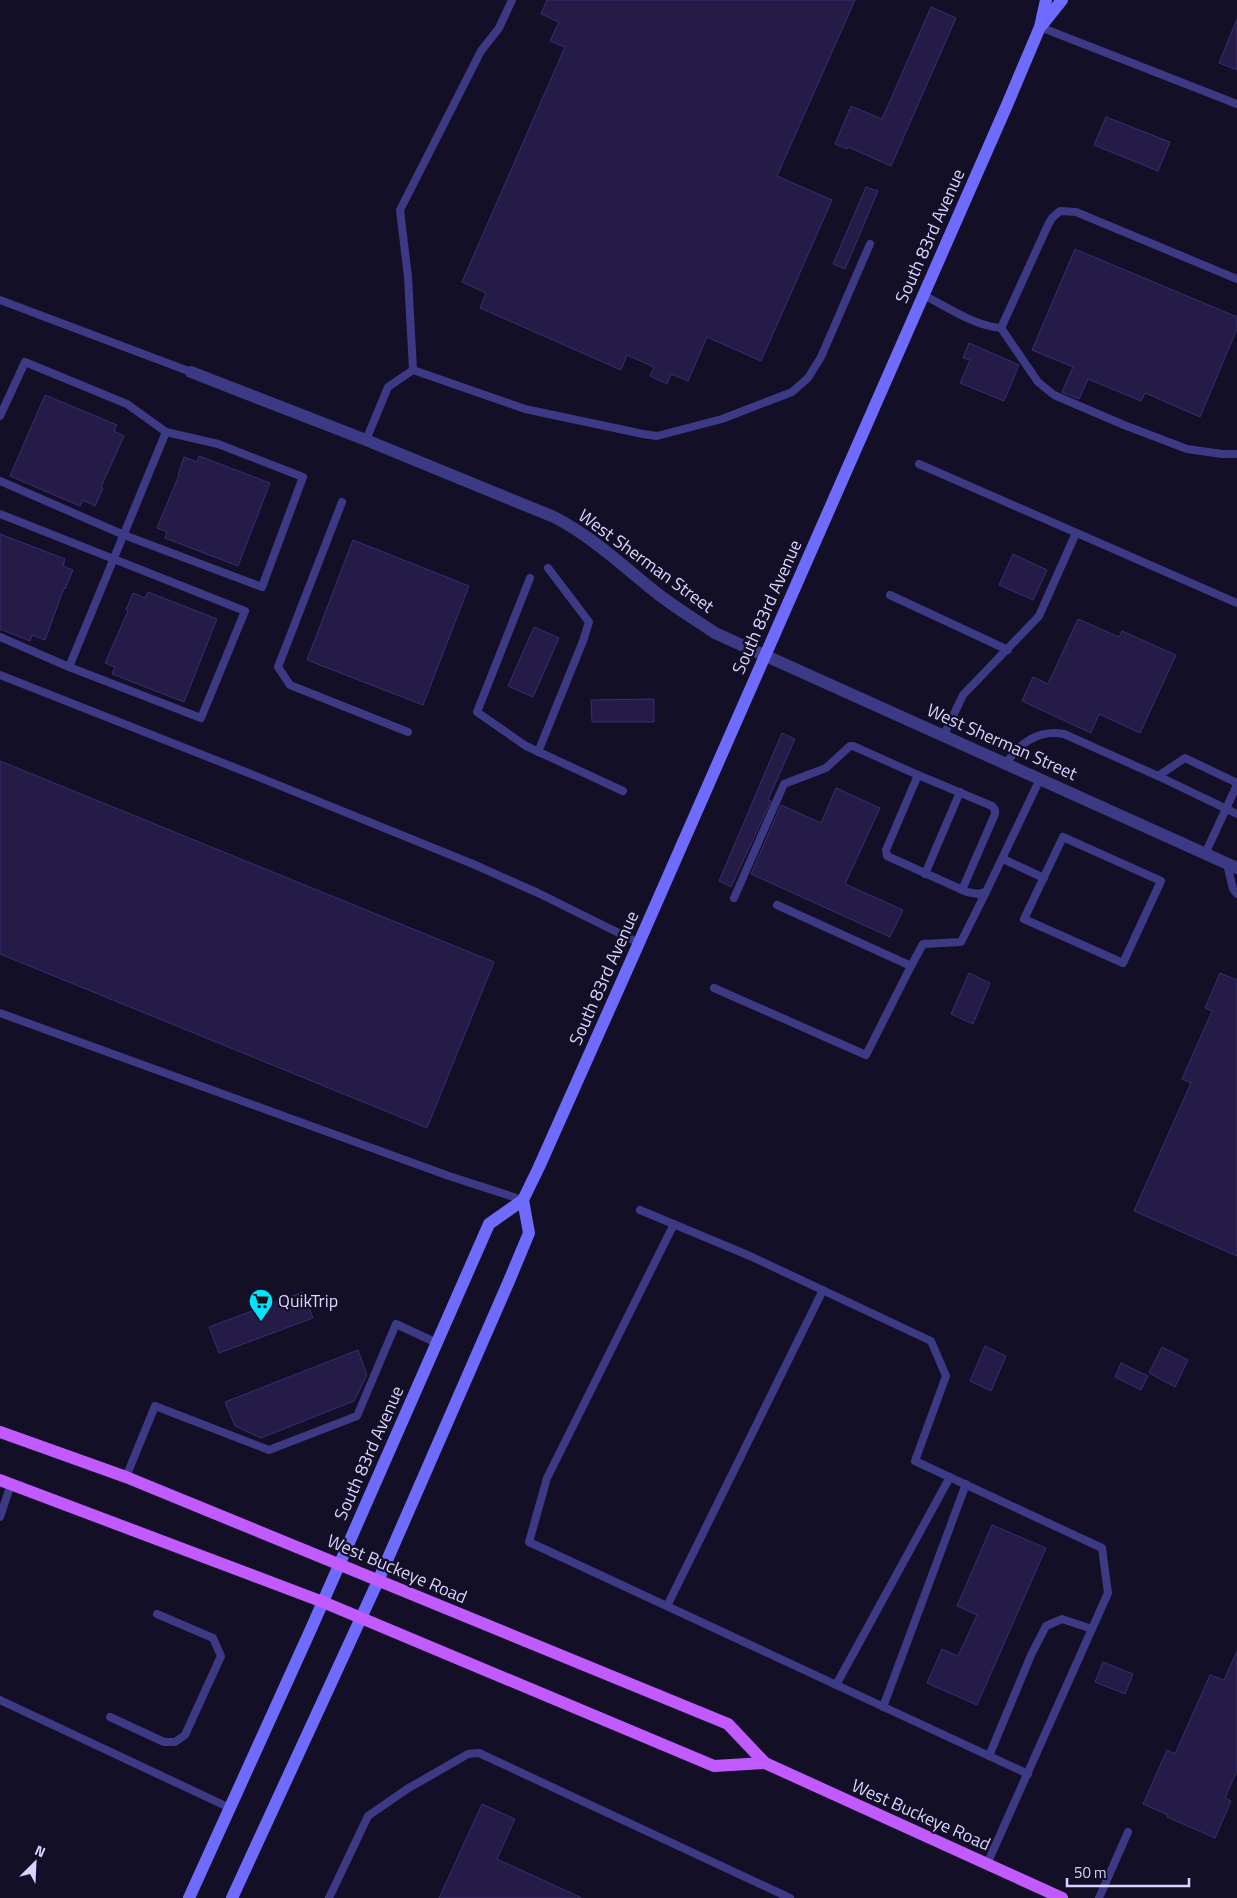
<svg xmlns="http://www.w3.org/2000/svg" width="1237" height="1898" viewBox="0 0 1237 1898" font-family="'Titillium Web',sans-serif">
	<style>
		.building { fill: #241b47; stroke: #3b2d73 }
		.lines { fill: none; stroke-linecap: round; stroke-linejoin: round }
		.lane { stroke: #3d3a85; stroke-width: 8 }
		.street { stroke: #3d3a85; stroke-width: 12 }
		.secondary { stroke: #6f6bff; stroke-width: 12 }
		.primary { stroke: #c25bff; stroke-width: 12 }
		.labels { text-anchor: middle; stroke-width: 4.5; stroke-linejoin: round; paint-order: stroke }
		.street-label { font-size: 18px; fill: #d9d4ff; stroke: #130f26 }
		.poi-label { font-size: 18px; fill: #d9d4ff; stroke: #130f26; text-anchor: start }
	</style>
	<rect width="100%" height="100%" fill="#130f26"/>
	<g class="building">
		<polygon points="547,0 855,0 777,176 832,200 761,361 707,337 688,381 671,374 667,384 650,376 654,367 627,355 621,370 480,308 486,293 462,282 565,47 550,41 559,22 541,14"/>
		<polygon points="931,7 956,18 891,166 848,147 847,149 835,144 851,106 882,119"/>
		<polygon points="1237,19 1237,70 1219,63"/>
		<polygon points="1106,117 1170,142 1158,171 1094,145"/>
		<polygon points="866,187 878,191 845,269 833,264"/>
		<polygon points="1075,249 1237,317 1237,329 1200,417 1145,393 1141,401 1088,379 1079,399 1062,392 1073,367 1032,350"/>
		<polygon points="969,343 1019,365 1004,401 960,383 970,360 963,358"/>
		<polygon points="45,395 117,425 114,431 124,436 101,487 103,488 95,506 83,500 80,506 10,476"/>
		<polygon points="199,456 270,483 238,566 165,538 167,532 157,528 179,475 178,475 184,457 197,462"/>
		<polygon points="0,534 65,559 63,566 73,570 65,589 64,588 45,640 32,635 30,641 0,629"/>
		<polygon points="353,540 469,586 423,705 307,660"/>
		<polygon points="1013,554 1047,570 1033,600 999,585"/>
		<polygon points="148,592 217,619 184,702 112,674 115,667 105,663 128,611 126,610 133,593 145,598"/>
		<polygon points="1078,619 1119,637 1122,631 1176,655 1140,733 1099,714 1091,733 1022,701 1033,677 1048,684"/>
		<polygon points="534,627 559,638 533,697 508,686"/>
		<polygon points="654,699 654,722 592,722 591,700"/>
		<polygon points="782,733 795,739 768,800 771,801 731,887 719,881"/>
		<polygon points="0,761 494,962 427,1128 0,954"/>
		<polygon points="836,788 880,808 845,884 903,910 890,937 751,874 781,805 821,823"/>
		<polygon points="969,973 990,983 973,1024 951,1014"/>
		<polygon points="1220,973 1237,980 1237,1256 1134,1211 1191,1083 1182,1079 1212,1011 1205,1008"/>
		<polygon points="303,1292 313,1318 219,1353 209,1327"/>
		<polygon points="985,1346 1006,1356 991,1391 970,1381"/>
		<polygon points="1162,1347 1188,1360 1175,1387 1149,1373"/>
		<polygon points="358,1350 367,1375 354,1401 261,1438 235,1426 225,1402"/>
		<polygon points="1121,1363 1148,1376 1141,1390 1115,1377"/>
		<polygon points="992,1525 1046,1548 977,1705 927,1683 942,1649 958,1656 977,1615 957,1606"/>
		<polygon points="1237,1651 1237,1771 1225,1798 1231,1801 1215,1838 1167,1817 1168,1815 1143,1804 1167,1750 1175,1754 1210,1675 1224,1680"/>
		<polygon points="1103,1662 1133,1674 1125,1694 1095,1682"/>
		<polygon points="482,1804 515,1819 497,1859 582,1898 439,1898"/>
	</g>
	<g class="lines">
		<g class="lane">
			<polyline points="1040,27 1237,104"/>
			<path d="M923,295C948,307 974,326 1001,328"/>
			<polyline points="0,300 191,372"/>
			<polyline points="1001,328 1048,225 1052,218 1060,211 1076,212 1237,279"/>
			<polyline points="1001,328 1038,382 1054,395 1124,425 1187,449 1222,454 1237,454"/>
			<polyline points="413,370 408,277 400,210 481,51 499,28 512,0"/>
			<polyline points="0,416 25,362 127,404 166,432 218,444 303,477 262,587 124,535 0,481"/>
			<polyline points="366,440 388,387 413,370 525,409 643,434 657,436 722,419 792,392 808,378 821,357 870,244"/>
			<polyline points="919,464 1237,603"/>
			<polyline points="342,502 278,667 290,685 408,732"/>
			<polyline points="0,514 245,611 201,718 69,667 0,637"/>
			<polyline points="530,578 477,712 526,746 623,791"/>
			<polyline points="890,595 1008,650"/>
			<polyline points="69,667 166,432"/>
			<polyline points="0,675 251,774 473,864 538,893 639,943"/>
			<polyline points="944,735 963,695 1039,616 1076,533"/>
			<polyline points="538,752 583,641 589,622 548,568"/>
			<path d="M1006,764C1019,743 1039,729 1064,734L1158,776L1237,814"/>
			<polyline points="918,775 992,806 995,810 995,814 962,890"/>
			<polyline points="1158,776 1185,758 1237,783"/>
			<polygon points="1063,837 1161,881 1123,963 1024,919"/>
			<polyline points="1205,854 1237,785"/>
			<polyline points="1003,859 1044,878"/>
			<polyline points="1227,864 1233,889 1237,894"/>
			<polyline points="925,874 960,792"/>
			<polyline points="734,898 784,784 826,768 850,746 853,746 918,775 886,850 887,856 967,892 978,894 986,892 1040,779"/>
			<polyline points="777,905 911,966 923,944 961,942 986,892"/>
			<polyline points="714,988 866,1055 911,966"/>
			<polyline points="0,1013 449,1176 523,1200"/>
			<polyline points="640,1210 750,1256 931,1341 946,1376 915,1461 1102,1548 1108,1593 987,1864"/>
			<polyline points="674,1224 547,1478 529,1542 1028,1774"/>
			<polyline points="126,1477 155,1406 269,1450 357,1416 396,1324 437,1343"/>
			<polyline points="0,1517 11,1484"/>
			<polyline points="667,1606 823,1290"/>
			<polyline points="836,1685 950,1477"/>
			<polyline points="0,1700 230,1808"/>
			<polyline points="883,1707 966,1484"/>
			<polyline points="110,1717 164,1742 175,1742 185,1735 221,1656 213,1638 157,1614"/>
			<polyline points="989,1756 1031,1655 1046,1626 1062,1619 1092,1629"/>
			<polyline points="329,1898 368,1816 407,1789 468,1754 479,1753 790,1898"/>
			<polyline points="1099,1898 1128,1832"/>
		</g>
		<path class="street" d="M191,372L366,440L554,517C593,537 624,567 658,594C676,608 696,620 715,633L1237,868"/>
		<g class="secondary">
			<polyline points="1042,25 1062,0"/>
			<polyline points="189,1898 311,1629 489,1224 523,1200 539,1167 634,954 1007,105 1040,27 1046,0"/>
			<polyline points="232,1898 378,1581 509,1281 529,1233 523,1200"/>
		</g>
		<g class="primary">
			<polyline points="0,1432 126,1477 728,1724 765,1763 1062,1898"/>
			<polyline points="0,1480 323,1602 714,1766 765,1763"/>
		</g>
	</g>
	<defs>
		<symbol id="supermarket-pin" viewBox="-11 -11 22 30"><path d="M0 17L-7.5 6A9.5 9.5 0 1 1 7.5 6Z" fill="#00e5ff" stroke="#130f26"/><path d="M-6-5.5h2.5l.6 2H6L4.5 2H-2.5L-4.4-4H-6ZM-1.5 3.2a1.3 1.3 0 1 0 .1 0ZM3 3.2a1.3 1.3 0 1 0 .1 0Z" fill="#111"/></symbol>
	</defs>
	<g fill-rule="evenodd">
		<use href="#supermarket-pin" x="247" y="1287" width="28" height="38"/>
	</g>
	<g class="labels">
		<g class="street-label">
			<text transform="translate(930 236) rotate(-66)" y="6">South 83rd Avenue</text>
			<text transform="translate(646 561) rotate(36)" y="6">West Sherman Street</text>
			<text transform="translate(767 607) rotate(-66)" y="6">South 83rd Avenue</text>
			<text transform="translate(1002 742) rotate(24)" y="6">West Sherman Street</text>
			<text transform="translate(604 978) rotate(-66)" y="6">South 83rd Avenue</text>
			<text transform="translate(369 1453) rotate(-66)" y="6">South 83rd Avenue</text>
			<text transform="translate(397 1569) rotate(23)" y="6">West Buckeye Road</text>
			<text transform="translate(921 1815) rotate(24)" y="6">West Buckeye Road</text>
		</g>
		<g class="poi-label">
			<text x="278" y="1307">QuikTrip</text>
		</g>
	</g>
	<g transform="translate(35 1863) rotate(24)" stroke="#130f26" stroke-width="4" paint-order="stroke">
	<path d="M0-4L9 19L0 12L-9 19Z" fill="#d9d4ff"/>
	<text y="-8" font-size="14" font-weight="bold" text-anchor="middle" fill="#d9d4ff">N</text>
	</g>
	<path d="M1067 1878v8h122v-8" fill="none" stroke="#d9d4ff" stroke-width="2.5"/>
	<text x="1074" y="1878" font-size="15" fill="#d9d4ff" stroke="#130f26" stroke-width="4" paint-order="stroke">50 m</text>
</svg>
